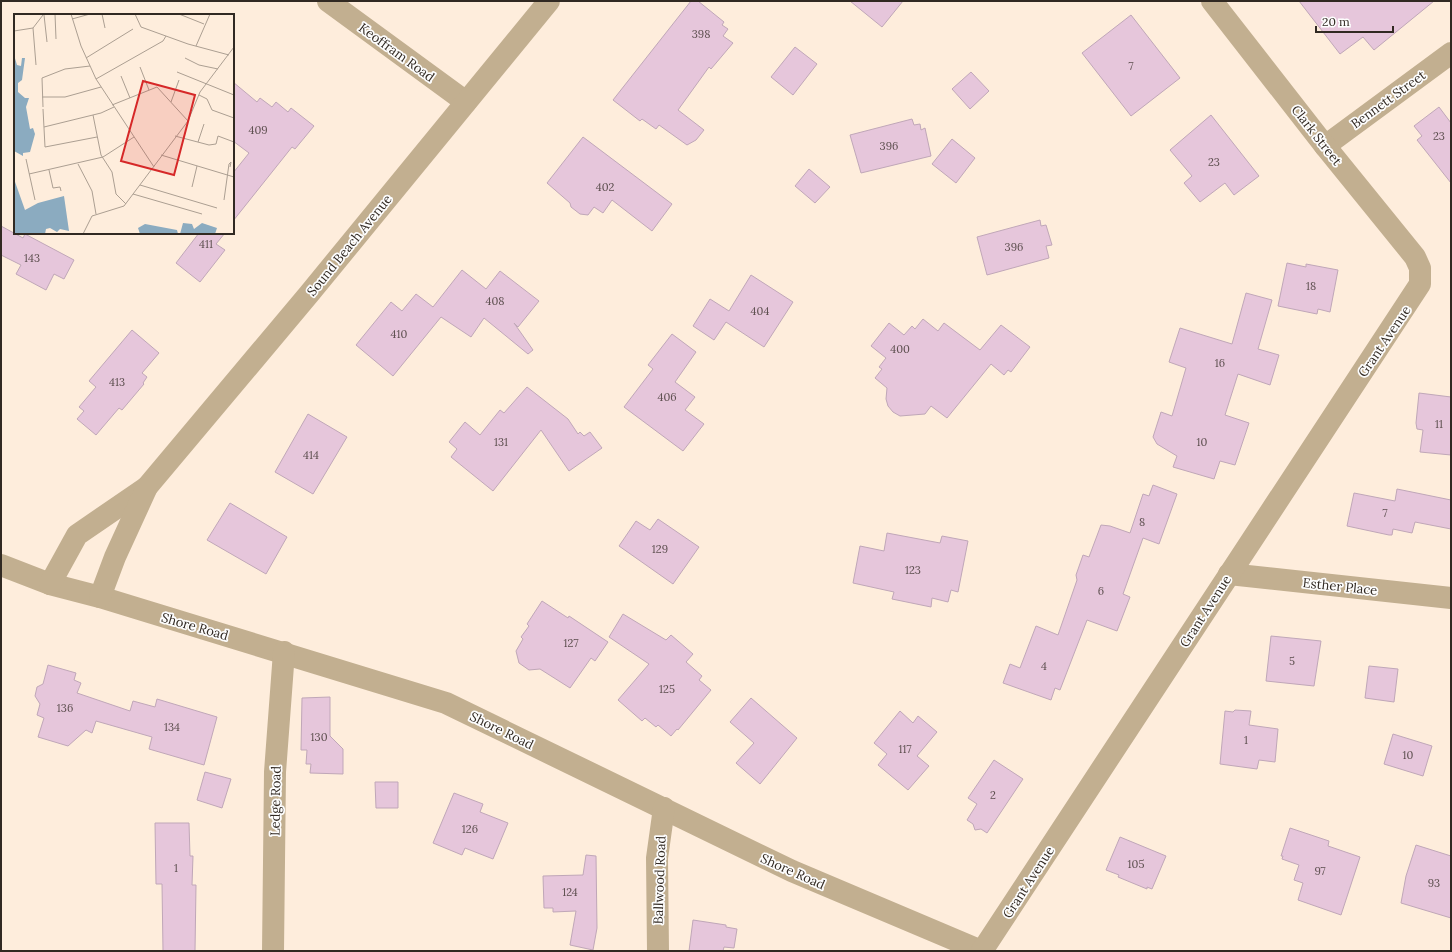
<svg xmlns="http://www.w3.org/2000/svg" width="1452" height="952" viewBox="0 0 1452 952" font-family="Lora,serif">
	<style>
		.building { fill: #e6c6db; stroke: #c0a7b8 }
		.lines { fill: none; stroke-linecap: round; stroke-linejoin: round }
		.minor { stroke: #c2af90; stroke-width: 22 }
		.labels { text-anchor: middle; stroke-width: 3.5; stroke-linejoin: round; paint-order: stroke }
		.number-label { font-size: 11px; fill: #5e5050 }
		.street-label { font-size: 13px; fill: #312922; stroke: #fdfdfd }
		.inset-road { fill: none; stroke: #ac9f92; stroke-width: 1 }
		.view { fill: #d62828; fill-opacity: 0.15; stroke: #d62828; stroke-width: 2 }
		.inset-edge { fill: none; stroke: #312922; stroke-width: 2 }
	</style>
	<rect width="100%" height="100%" fill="#feeddc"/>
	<g class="building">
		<polygon points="691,1 698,1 724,22 722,25 728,29 723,36 733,43 711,69 709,67 678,110 704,130 696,140 687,145 659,125 656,129 642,119 640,121 613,100"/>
		<polygon points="850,1 903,1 882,27"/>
		<polygon points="1299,1 1434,1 1374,50 1363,37 1340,54"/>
		<polygon points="1131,15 1180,78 1131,116 1082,53"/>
		<polygon points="795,47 817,64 793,95 771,77"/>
		<polygon points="971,72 989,91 970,109 952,89"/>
		<polygon points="233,82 257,102 260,98 272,107 276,102 288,112 291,108 314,126 295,149 292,147 233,221 233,173 249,153 233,141"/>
		<polygon points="1439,107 1451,123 1451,183 1417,140 1422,136 1414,126"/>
		<polygon points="1211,115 1259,176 1234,195 1225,183 1200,202 1184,183 1192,176 1170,150"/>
		<polygon points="912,119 914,125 920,124 921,130 925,128 931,156 861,173 850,135"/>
		<polygon points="583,137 672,204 652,231 612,200 603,213 594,207 588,215 580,214 571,207 570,203 547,183"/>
		<polygon points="952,139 975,158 956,183 932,164"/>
		<polygon points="809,169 830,187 815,203 795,186"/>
		<polygon points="1040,220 1041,226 1046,225 1052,245 1046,246 1049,258 987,275 977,237"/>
		<polygon points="1,226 23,238 25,234 74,260 64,279 54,274 46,290 16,274 21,265 1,255"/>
		<polygon points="199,233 225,233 216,244 225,250 200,282 176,263"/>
		<polygon points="1287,263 1306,267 1306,264 1338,270 1330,312 1318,309 1317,314 1278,306"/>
		<polygon points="462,270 486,289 500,271 539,301 518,327 514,323 533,350 528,354 484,318 471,337 441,317 393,376 356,345 391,302 402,311 416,294 433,307"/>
		<polygon points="751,275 793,302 764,347 726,322 714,340 693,326 710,299 729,311"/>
		<polygon points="1246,293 1272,300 1258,349 1279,355 1270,385 1238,374 1225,415 1249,423 1235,465 1220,461 1214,479 1173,467 1177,456 1157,444 1153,437 1161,412 1172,416 1186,368 1169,362 1180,328 1232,344"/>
		<polygon points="923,319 938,331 944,323 980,350 1001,325 1030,347 1011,372 1008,370 1004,375 991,364 947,418 931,406 925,414 900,416 893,412 888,406 886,399 887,388 875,378 882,369 879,367 886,358 871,346 889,323 904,335 912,326 915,329"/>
		<polygon points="132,330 159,353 142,373 147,377 143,383 144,384 122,410 119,408 96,435 77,419 84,411 79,407 96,387 89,381"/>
		<polygon points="672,334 696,352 675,382 695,397 685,410 704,424 683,451 624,407 653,369 648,365"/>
		<polygon points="527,387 568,419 578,434 580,432 584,436 590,432 602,448 569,471 541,430 493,491 451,457 457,449 449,442 465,422 480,435 500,410 504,413"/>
		<polygon points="1419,393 1451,397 1451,455 1420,452 1423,430 1417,429 1416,423"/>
		<polygon points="308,414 347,437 313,494 275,472"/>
		<polygon points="1153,485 1177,494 1159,544 1143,538 1123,594 1130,597 1117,631 1087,620 1060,690 1055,688 1051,700 1003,683 1010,664 1020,668 1036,626 1058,635 1077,580 1076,575 1083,555 1089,557 1101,525 1110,526 1130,533 1143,494 1149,496"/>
		<polygon points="1397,489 1451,500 1451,529 1415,522 1412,533 1393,529 1392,535 1389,535 1347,526 1354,493 1395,501"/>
		<polygon points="230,503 287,537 266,574 207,540"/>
		<polygon points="658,519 699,547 673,584 619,546 636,521 650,530"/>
		<polygon points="887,533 940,543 942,536 968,541 958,592 951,590 948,602 932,598 931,607 892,599 894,592 853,583 860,546 884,551"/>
		<polygon points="542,601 568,618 569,616 608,642 595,661 591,658 570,688 540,669 529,670 519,663 516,651 523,639 521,637 529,626 527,624"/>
		<polygon points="623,614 666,640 671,635 693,654 686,662 702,676 699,680 711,690 678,730 677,729 671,736 658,725 656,727 645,718 642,721 618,700 649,664 609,637"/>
		<polygon points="1271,636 1321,641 1314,686 1266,681"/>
		<polygon points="48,665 76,673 74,680 81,683 77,693 130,711 133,701 155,707 157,699 217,717 204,765 149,749 152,737 96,721 92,733 86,730 68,746 38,737 44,718 37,715 40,704 35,696 37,687 43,684"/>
		<polygon points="1369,666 1398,669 1394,702 1365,698"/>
		<polygon points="330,697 330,736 343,749 343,774 310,773 311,764 306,764 307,750 301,750 302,698"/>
		<polygon points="751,698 797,738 760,784 736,763 754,743 730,722"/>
		<polygon points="1235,710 1251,711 1249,725 1278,729 1275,762 1259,760 1257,769 1220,764 1225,711 1233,712"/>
		<polygon points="900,711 913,723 918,716 937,732 917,756 929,766 908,790 878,765 887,754 874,743"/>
		<polygon points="1393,734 1432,746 1423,776 1384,764"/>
		<polygon points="994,760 1023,779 987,833 981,829 975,830 973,824 967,820 977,804 968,798"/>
		<polygon points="205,772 231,779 222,808 197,800"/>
		<polygon points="375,782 398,782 398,808 376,808"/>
		<polygon points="454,793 483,804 480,812 508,823 493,859 465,848 462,855 433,843"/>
		<polygon points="155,823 189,823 190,856 193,856 192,885 196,885 195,951 163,951 162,884 156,884"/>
		<polygon points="1290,828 1329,841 1328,846 1360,857 1341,915 1298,900 1303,883 1294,880 1299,865 1282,859 1283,856 1281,856"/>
		<polygon points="1120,837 1166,856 1152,889 1147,887 1147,889 1118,877 1119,875 1106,870"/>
		<polygon points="1416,845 1451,856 1451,918 1401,903 1406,876"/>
		<polygon points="586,855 596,856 597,928 593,950 570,945 576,911 553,912 553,908 544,908 543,876 583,875"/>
		<polygon points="693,920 726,925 726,927 737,929 734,948 724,947 723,951 689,951"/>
	</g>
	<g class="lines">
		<g class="minor">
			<polyline points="328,1 466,102"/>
			<polyline points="1325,146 1451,53"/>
			<polyline points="1,565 50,584 100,597 446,703 792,871 981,951"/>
			<polyline points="1229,574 1451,598"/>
			<polyline points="50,584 77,535 147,487"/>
			<polyline points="100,597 115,557 147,487 309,294 549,1"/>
			<polyline points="273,951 275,772 284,652"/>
			<polyline points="658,951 657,858 664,808"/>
			<polyline points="982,951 1420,284 1420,268 1415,257 1325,146 1212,1"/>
		</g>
	</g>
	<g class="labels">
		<g class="number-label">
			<text x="701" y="38">398</text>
			<text x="1131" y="70">7</text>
			<text x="258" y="134">409</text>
			<text x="1439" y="140">23</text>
			<text x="889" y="150">396</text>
			<text x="1214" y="166">23</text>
			<text x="605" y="191">402</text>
			<text x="206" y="248">411</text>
			<text x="1014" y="251">396</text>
			<text x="32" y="262">143</text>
			<text x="1311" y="290">18</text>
			<text x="495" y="305">408</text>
			<text x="760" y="315">404</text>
			<text x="399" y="338">410</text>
			<text x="900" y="353">400</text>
			<text x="1220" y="367">16</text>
			<text x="117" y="386">413</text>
			<text x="667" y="401">406</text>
			<text x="1439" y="428">11</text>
			<text x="501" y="446">131</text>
			<text x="1202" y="446">10</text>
			<text x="311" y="459">414</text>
			<text x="1385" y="517">7</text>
			<text x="1142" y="526">8</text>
			<text x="660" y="553">129</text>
			<text x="913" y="574">123</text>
			<text x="1101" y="595">6</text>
			<text x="571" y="647">127</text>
			<text x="1292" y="665">5</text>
			<text x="1044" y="670">4</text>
			<text x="667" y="693">125</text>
			<text x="65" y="712">136</text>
			<text x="172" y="731">134</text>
			<text x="319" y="741">130</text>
			<text x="1246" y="744">1</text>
			<text x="905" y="753">117</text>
			<text x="1408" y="759">10</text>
			<text x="993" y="799">2</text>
			<text x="470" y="833">126</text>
			<text x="1136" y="868">105</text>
			<text x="176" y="872">1</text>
			<text x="1320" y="875">97</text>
			<text x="1434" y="887">93</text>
			<text x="570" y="896">124</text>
		</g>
		<g class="street-label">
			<text transform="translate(397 52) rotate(36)" y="5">Keoffram Road</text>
			<text transform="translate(1388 99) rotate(-36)" y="5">Bennett Street</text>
			<text transform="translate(1317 135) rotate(52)" y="5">Clark Street</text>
			<text transform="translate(349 245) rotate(-51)" y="5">Sound Beach Avenue</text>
			<text transform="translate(1384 341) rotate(-56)" y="5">Grant Avenue</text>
			<text transform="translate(1340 586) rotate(6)" y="5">Esther Place</text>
			<text transform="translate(1205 611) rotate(-57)" y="5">Grant Avenue</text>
			<text transform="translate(195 626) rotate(16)" y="5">Shore Road</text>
			<text transform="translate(502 730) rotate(26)" y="5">Shore Road</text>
			<text transform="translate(275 801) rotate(-89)" y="5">Ledge Road</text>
			<text transform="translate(793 871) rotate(24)" y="5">Shore Road</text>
			<text transform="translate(659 880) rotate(-88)" y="5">Ballwood Road</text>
			<text transform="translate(1028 882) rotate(-57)" y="5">Grant Avenue</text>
		</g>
	</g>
	<g transform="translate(14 14)">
		<rect width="220" height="220" fill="#feeddc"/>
		<path d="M0,41L3,51L7,52L8,44H11L8,66L4,69V78L11,84H15L12,93L16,115L19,114L21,120L16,138L9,139V142L0,137ZM0,165L11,196L24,189L50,182L55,217L46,215L43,218L36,214L32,215L31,220H0ZM169,209L178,210L180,215L188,209L203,214L201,220H166ZM131,210L163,216L164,220H126L124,214Z" fill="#8babc0"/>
		<path class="inset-road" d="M41,0L42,25M57,0L67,32L82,65L140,153M88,0L91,14M121,0L127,13L174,30L215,41M165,0L190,10M30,1L33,28M58,5L76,0M0,17L19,14M182,32L196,0M72,44L119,15M171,44L185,51L204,55M22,51L19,14L29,1M126,53L135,76M163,58L220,81M107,62L116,84M82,65L149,27L152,22M185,81L193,85L198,96L220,104M28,83H51L87,73M157,88L165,66M98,91L143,73L174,107M29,93L28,64L51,55L76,52M29,95L31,133L83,123M79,101L87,141L98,158L102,180L112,190M30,113L87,99L100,93M161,122L195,131L202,130L204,122L220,128M184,128L190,110M147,141L220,163M12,145L21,186M64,150L78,177L82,200M35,156L39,174L46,173L47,177M15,160L89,143L120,123M126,171L203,194M178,173L183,152M119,180L188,200M210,186L215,150L217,148L216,153M69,220L78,202L110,192L174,107L186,78L220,33"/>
		<path class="view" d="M129,67L181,81L160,161L107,147Z"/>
		<rect width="220" height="220" class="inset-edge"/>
	</g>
	<rect width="1452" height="952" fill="none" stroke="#312922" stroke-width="4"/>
	<path d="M1316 26v6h77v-6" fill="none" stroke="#312922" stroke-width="2"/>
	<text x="1322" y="26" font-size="12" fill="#312922" stroke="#fdfdfd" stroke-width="3" paint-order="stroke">20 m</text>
</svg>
